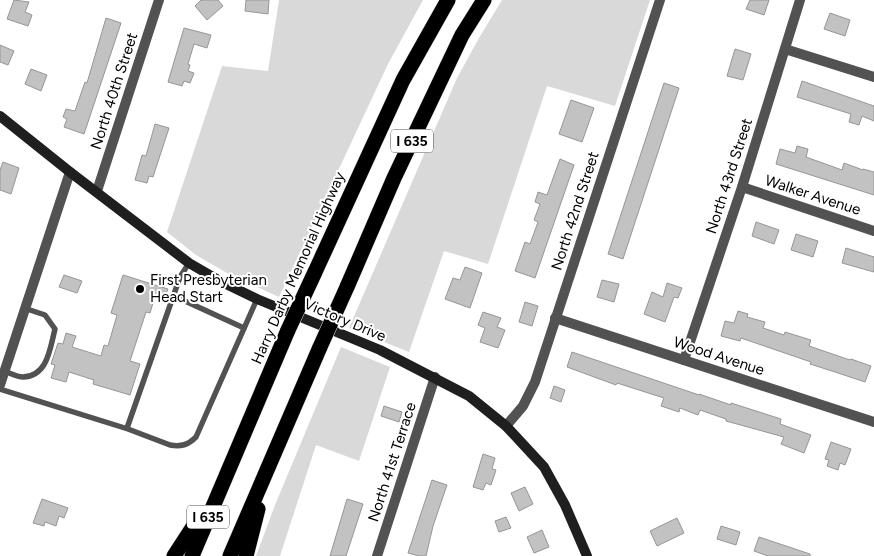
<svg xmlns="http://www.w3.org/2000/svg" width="874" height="556" viewBox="0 0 874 556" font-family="Figtree,sans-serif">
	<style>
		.green { fill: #d9d9d9 }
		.building { fill: #c2c2c2; stroke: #969696 }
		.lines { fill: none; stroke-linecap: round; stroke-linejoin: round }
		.highway-casing { stroke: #dbdbdb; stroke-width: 16 }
		.lane { stroke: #525252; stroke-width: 5.5 }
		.street { stroke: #525252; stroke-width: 10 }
		.secondary { stroke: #1f1f1f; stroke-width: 10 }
		.highway { stroke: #000; stroke-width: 15 }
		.highway-bridge-casing { stroke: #dbdbdb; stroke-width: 16; stroke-linecap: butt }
		.highway-bridge { stroke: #000; stroke-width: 15 }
		.poi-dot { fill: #000; stroke: #fff; stroke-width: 2 }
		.labels { text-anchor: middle; stroke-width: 4; stroke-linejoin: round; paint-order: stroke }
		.shield { fill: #fff; stroke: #4c4c4c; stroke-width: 1 }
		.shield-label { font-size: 14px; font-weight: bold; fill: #000 }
		.street-label { font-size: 15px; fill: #000; stroke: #fff }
		.poi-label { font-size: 15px; fill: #000; stroke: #fff; text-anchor: start }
	</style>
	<rect width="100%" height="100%" fill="#fff"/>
	<g class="green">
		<polygon points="279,0 423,0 388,64 279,297 227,273 196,255 167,232 222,66 268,71"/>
		<polygon points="502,0 650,0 615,106 547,86 488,264 444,251 409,352 349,328 457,78 479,38"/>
		<polygon points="341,347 390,367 359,461 316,445 280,556 256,556 275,505"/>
	</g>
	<g class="building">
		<polygon points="14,0 29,2 25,12 32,15 28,26 7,19"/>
		<polygon points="201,0 218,0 223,6 207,20 195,6"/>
		<polygon points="246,0 269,0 268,14 245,11"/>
		<polygon points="750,0 769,0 764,15 746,9"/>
		<polygon points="830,13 850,20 845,36 824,29"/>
		<polygon points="106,18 121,23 84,134 64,127 67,119 63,117 66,109 75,111 85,82 87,83"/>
		<polygon points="184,28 211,35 207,48 194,44 188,64 190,65 188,71 194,73 190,83 184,81 182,86 168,82"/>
		<polygon points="0,45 14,51 8,65 0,62"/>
		<polygon points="735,49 751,54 743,80 727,76"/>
		<polygon points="31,69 47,75 41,91 25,84"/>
		<polygon points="802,81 874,106 874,121 862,116 859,125 849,122 851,114 797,97"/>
		<polygon points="664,83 679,88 623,259 608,254"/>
		<polygon points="571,100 594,108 582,142 559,134"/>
		<polygon points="155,124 169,128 153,177 149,176 147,183 135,180 142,155 146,156"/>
		<polygon points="797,146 808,149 806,157 842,170 844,163 863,170 863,169 874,172 874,195 776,164 780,149 795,153"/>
		<polygon points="560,159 574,165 535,278 515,271 525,242 530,244 538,222 534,220 540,204 535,202 538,192 547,195"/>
		<polygon points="3,162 19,168 11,194 0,190 0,170"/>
		<polygon points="756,222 779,230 774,244 752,236"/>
		<polygon points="796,234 818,241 813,257 791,250"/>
		<polygon points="846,248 874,257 874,272 842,263"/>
		<polygon points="465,267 482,273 470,308 445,299 453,278 460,280"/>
		<polygon points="64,275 82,281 77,293 59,287"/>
		<polygon points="123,275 168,289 164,299 155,296 150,313 146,312 130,361 140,364 130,395 93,384 94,380 69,372 66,382 51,378 55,365 51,364 58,343 63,344 66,333 76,336 72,347 101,356 104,345 108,346 117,315 111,313"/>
		<polygon points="602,280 619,284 614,302 597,297"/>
		<polygon points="667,283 682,288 678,298 674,297 665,322 644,314 652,292 663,297"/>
		<polygon points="525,302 538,306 532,326 519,322"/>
		<polygon points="738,311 748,314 747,317 765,322 763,328 784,335 785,332 811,340 809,346 850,360 851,359 871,366 865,382 835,372 810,364 811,362 741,338 740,341 721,336 725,321 734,323"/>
		<polygon points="483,312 501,318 497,327 505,330 498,348 480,342 485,328 478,325"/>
		<polygon points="572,352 699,395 699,394 731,405 731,403 781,419 780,424 811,435 804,453 781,444 784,437 726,421 726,419 700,410 698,415 680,408 679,412 661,406 664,398 617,383 616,385 567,367"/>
		<polygon points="554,386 565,390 561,402 550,398"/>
		<polygon points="384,406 402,412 399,422 381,416"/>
		<polygon points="831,442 851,449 845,465 840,463 838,470 827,466 829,460 825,459"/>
		<polygon points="483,454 495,458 492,469 496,470 491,485 486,483 483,490 473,487"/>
		<polygon points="432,480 447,485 433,526 426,556 419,556 408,553"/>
		<polygon points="525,487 533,504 519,511 511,493"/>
		<polygon points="42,499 68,508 64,518 59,516 56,526 45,522 44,526 33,523"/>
		<polygon points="347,499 363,504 346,556 330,556"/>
		<polygon points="506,517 511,528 499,532 495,521"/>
		<polygon points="677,518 684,533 657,546 650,531"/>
		<polygon points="721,526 740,532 736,545 717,539"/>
		<polygon points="542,530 549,547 534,553 527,537"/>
		<polygon points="759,537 810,554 810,556 768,556 754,551"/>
	</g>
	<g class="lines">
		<defs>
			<g id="highway">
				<polyline points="315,272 403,80 448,0"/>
				<polyline points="347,287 394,178 462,35 484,0"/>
				<polyline points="174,556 202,513"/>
				<polyline points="192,556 288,330"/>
				<polyline points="230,556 320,347"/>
				<polyline points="246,556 258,509"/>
			</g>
		</defs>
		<use href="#highway" class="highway-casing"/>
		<g class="lane">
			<polyline points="174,296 244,328"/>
			<path d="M4,371C10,373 17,377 23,377C48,376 50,348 55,329L45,315L24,308"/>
			<path d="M0,389L128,429L170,445C181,447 188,445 196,437L257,299"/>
			<polyline points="127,428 180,277 189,263"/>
		</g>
		<g class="street">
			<polyline points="785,49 874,77"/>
			<polyline points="742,187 874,231"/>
			<polyline points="97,191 159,0"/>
			<polyline points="555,318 874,422"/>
			<polyline points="684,360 742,187 800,0"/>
			<polyline points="0,385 70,172"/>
			<polyline points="506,426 523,406 535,382 660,0"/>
			<polyline points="377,556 435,377"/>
		</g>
		<polyline class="secondary" points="0,116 70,172 189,263 220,281 257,299 380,350 469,396 506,426 544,467 565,505 587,556"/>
		<use href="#highway" class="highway"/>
		<defs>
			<g id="highway-bridge">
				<polyline points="288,330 315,272"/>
				<polyline points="320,347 347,287"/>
			</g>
		</defs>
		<use href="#highway-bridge" class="highway-bridge-casing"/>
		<use href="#highway-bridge" class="highway-bridge"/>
	</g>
	<circle class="poi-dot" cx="140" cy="289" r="5"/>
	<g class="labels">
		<g class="shield">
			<rect x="391" y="129.5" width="42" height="23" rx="4"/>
			<rect x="187" y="505.5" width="42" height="23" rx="4"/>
		</g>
		<g class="shield-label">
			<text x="412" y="146">I 635</text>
			<text x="208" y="522">I 635</text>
		</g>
		<g class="street-label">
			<text transform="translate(114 91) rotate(-72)" y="5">North 40th Street</text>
			<text transform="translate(729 176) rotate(-72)" y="5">North 43rd Street</text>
			<text transform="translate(813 195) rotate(18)" y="5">Walker Avenue</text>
			<text transform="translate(575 211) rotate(-72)" y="5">North 42nd Street</text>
			<text transform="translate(298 268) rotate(-66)" y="5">Harry Darby Memorial Highway</text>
			<text transform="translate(345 320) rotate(23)" y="5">Victory Drive</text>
			<text transform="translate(719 356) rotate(18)" y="5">Wood Avenue</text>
			<text transform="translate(392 462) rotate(-72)" y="5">North 41st Terrace</text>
		</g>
		<g class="poi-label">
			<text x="150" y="285">First Presbyterian<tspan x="150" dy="17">Head Start</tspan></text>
		</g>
	</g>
</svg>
